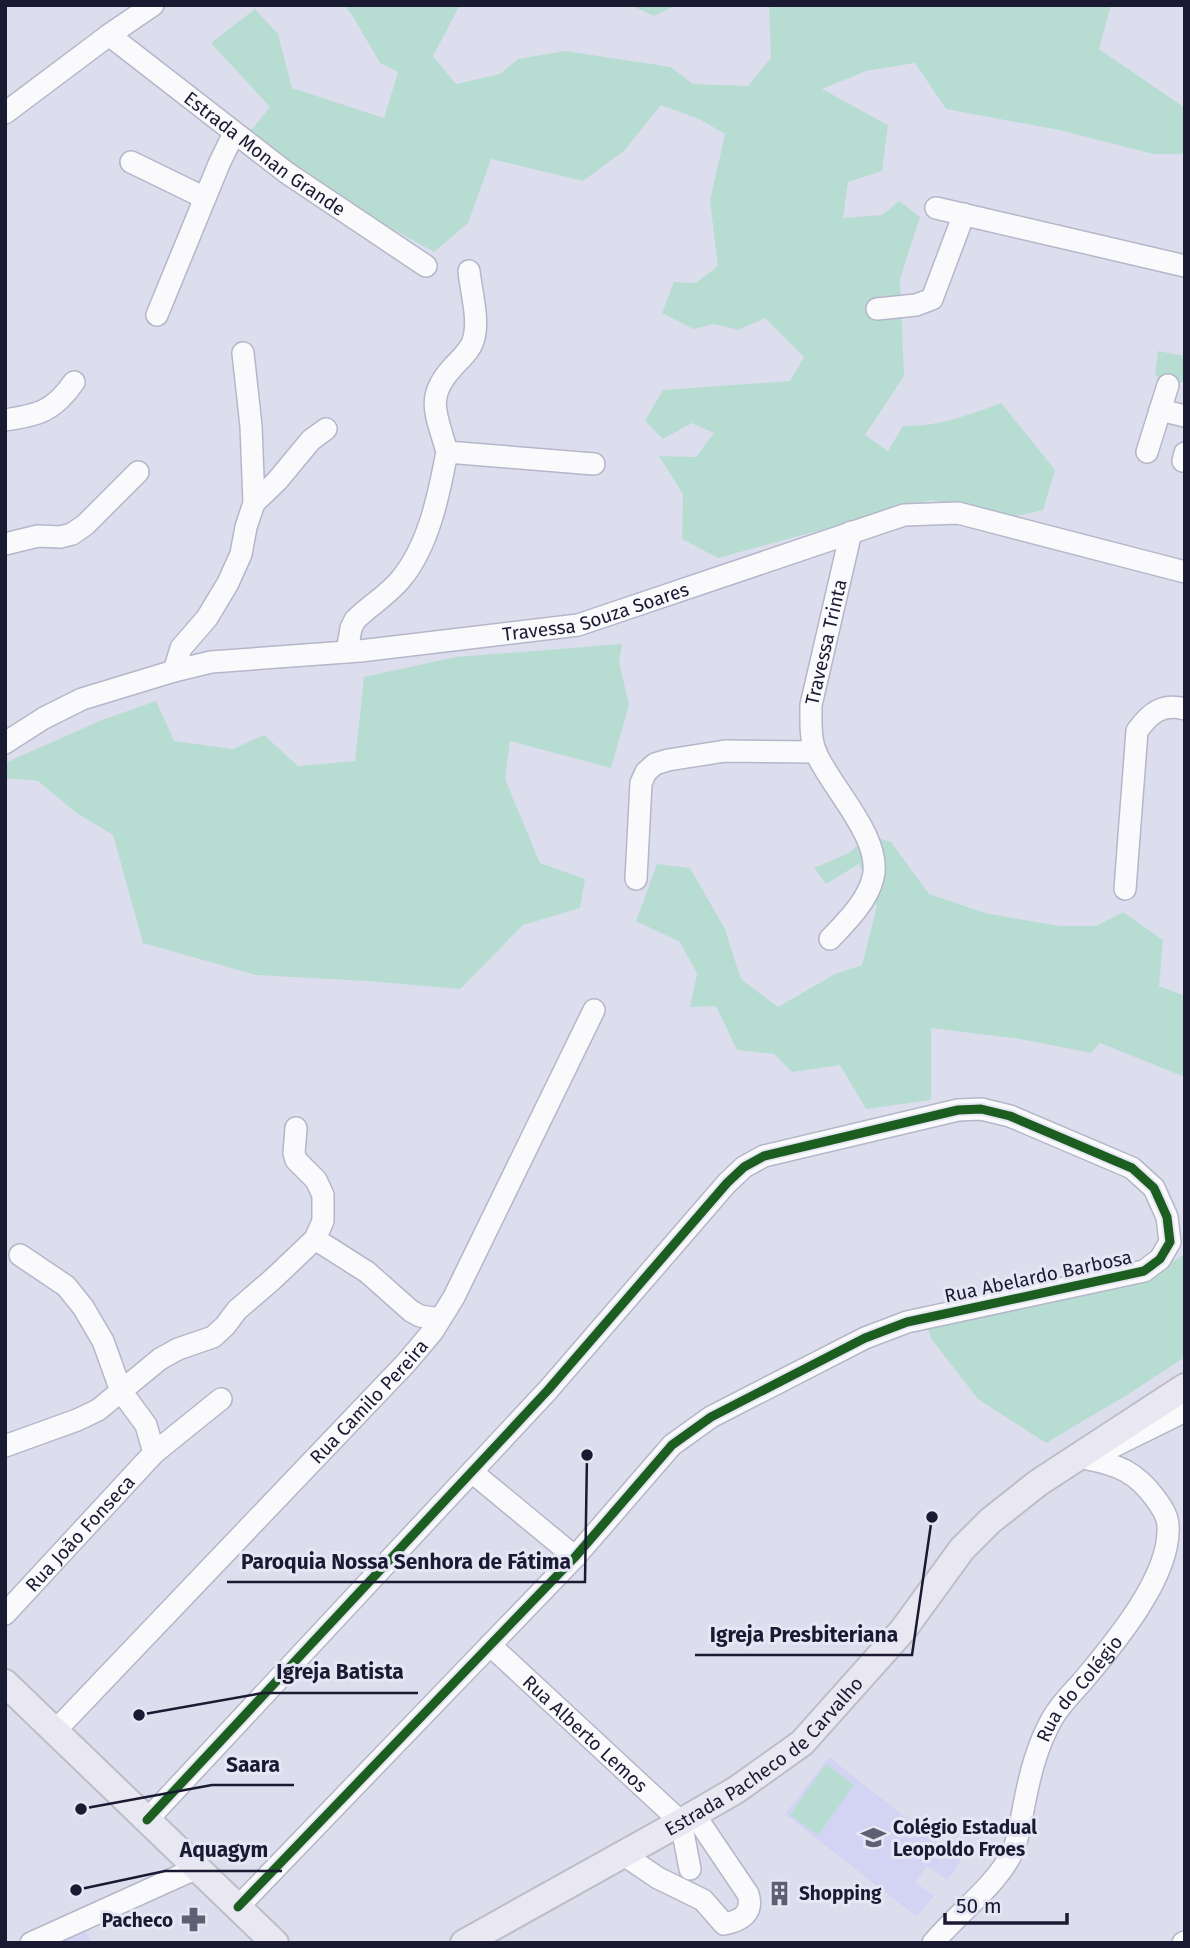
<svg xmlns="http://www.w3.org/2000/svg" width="1190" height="1948" viewBox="0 0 1190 1948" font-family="'Fira Sans',sans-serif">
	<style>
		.built { fill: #d3d4f4 }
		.green { fill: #b7ddd3 }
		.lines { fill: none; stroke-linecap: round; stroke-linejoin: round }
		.minor-casing { stroke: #b5b6c9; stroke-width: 24 }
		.major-casing { stroke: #bdbdc8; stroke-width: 30 }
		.minor { stroke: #fafafc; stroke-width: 21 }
		.major { stroke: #e9e8f2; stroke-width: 26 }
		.cycleway-casing { stroke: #e6e6f4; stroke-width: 13 }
		.cycleway { stroke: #1b5e20; stroke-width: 9 }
		.labels { text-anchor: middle; stroke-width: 6; stroke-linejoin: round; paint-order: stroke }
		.street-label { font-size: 19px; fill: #1b1a33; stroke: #e6e6f4 }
		.poi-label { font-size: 19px; font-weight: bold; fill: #1b1a33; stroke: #e6e6f4; text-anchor: start }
		.leader { fill: none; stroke: #1b1a33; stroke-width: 2.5 }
		.callout-dot { fill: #1b1a33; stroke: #e6e6f4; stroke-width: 2.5 }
		.callout-label { font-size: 21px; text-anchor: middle; font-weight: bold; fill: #1b1a33; stroke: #e6e6f4; stroke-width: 6; stroke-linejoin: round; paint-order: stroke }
	</style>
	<rect width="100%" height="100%" fill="#dddeed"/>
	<g class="built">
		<polygon points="829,1757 961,1861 947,1880 927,1866 915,1882 934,1896 917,1917 785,1814"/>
		<polygon points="86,1930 91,1943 57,1943"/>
	</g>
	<g class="green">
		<path d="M344,5H460L433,56L456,84L500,74L518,59L565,51L671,67L693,84L748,86L771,58L769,5H1111L1099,49L1185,108V154H1153L1059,130L946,109L915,63L866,71L822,89L888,125L882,171L848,182L843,218L882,215L899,201L920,217L900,279L904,376L865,435L888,451L903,426C938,427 969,415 1001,403L1055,470L1043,510L1013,517L932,500L718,558L682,539L683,494L659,456L696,457L714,433L692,423L663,439L645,421L663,390L790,381L804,357L765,318L738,330L714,324L693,329L662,313L674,282L696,283L718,266L710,201L725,134L699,119L661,105L624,151L583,181L491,159L468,223L434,252L328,193L248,134L270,107L211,43L255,9L278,34L292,88L384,118L398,72L380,63L352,15Z"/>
		<polygon points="630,5 677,5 654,16"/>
		<polygon points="1158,351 1185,356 1185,383 1155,376"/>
		<polygon points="622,644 619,662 629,705 611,768 510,741 505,779 540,863 585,879 580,908 523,925 460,989 367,981 256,975 143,943 113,835 75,812 38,781 5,778 5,763 102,720 156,701 174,741 233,749 264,735 298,766 355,761 364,677 456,657"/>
		<polygon points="870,835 891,842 929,894 985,913 1059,926 1096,926 1123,912 1163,940 1159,986 1185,996 1185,1077 1100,1043 1091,1053 1020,1039 931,1028 931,1100 866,1109 840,1065 792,1072 774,1054 737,1050 716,1006 690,1007 697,974 680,942 636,921 657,864 690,868 725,929 741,979 778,1007 835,974 862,965 877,906 859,864 826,884 814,868 849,853"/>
		<polygon points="1185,1254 1185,1357 1127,1395 1046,1443 978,1399 932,1340 926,1325 1158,1271"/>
		<polygon points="826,1764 854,1785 818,1835 790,1815"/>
	</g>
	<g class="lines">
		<defs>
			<g id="minor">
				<path id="s1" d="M109,35L287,173L426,266"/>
				<polyline points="5,113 109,35 153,5"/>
				<polyline points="131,162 205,198"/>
				<polyline points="936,208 1185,266"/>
				<path d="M469,271C471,292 480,321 473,341C470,351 460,359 453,367C424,398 437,415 447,452L594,464"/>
				<polyline points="877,309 916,305 932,299 964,214"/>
				<polyline points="157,315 219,164 234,133"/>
				<polyline points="243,353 251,426 254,503"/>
				<polyline points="1160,410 1185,416"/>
				<path d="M5,420C39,415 54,411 74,382"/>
				<polyline points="1147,452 1168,385"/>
				<polyline points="1183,461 1185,453"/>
				<polyline points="5,544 38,536 60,537 72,534 85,525 138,472"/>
				<path d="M347,652L351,628L355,620C369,606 388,595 401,579C429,545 439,494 447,452"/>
				<polyline points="174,671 181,648 207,618 228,583 241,554 246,527 254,503 277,481 311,440 326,429"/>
				<path id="s2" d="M5,743L44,718L82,699L174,671L211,662L360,651L578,625L904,515L958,513L1185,572"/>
				<polyline points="636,879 641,783 646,772 655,764 668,760 725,751 816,752"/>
				<path d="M1125,889L1137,731C1150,713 1162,703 1185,709"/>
				<path id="s3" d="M830,939C846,922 867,902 873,878C883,839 832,789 816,753C810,739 811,721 811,705L851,532"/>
				<polyline points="315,1239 367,1272 411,1311 420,1316 440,1319"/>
				<polyline points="20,1255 66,1286 83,1307 103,1341 121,1391 146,1425 154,1453"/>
				<polyline points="5,1446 77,1420 98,1410 160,1359 178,1349 213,1337 225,1326 237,1310 273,1279 315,1239 323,1221 323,1195 316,1180 296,1160 294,1153 296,1128"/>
				<polyline points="1108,1449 1185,1411"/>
				<polyline points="472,1472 575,1557"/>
				<path id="s4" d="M5,1614L154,1453L221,1399"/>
				<path id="s5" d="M490,1645L681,1822L690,1869"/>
				<path id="s6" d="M55,1731L406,1363L433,1331L454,1297L594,1010"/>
				<polyline points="147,1820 548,1390 727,1183 744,1167 764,1156 958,1110 981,1109 1010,1116 1132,1168 1154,1188 1167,1217 1170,1242 1160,1259 1144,1271 907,1322 865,1338 711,1417 672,1445 575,1557 238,1907"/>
				<path d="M624,1855L658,1878L703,1900L724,1924C741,1921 754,1913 748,1894L694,1814"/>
				<polyline points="31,1943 197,1868"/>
				<path id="s7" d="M933,1943C957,1914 997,1885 1013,1851C1019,1836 1021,1820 1024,1805C1030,1774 1037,1746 1052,1719C1060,1705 1071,1694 1082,1682C1113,1645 1171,1577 1168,1526C1168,1516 1161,1506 1155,1498C1136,1472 1118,1465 1088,1459"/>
				<polyline points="1183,1943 1185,1942"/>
			</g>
			<g id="major">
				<polyline points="5,1683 275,1943"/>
				<path id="s8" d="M464,1943L681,1822L736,1790L802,1743L903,1630L962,1549L990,1521L1038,1483L1185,1387"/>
			</g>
		</defs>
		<use href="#minor" class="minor-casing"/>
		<use href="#major" class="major-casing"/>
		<use href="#minor" class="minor"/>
		<use href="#major" class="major"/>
		<defs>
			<polyline id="cycleway" points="147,1820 548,1390 727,1183 744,1167 764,1156 958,1110 981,1109 1010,1116 1132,1168 1154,1188 1167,1217 1170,1242 1160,1259 1144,1271 907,1322 865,1338 711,1417 672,1445 575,1557 238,1907"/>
		</defs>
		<use href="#cycleway" class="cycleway-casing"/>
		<use href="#cycleway" class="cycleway"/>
	</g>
	<defs>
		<symbol id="school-bare" viewBox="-9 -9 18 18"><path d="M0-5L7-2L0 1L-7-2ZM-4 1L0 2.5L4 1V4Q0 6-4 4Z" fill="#5f5f74" stroke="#e6e6f4" stroke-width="2.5" paint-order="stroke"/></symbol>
		<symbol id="building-bare" viewBox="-9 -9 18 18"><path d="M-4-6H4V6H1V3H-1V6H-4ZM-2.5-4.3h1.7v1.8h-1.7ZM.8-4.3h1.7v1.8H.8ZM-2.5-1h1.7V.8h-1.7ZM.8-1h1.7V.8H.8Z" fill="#5f5f74" stroke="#e6e6f4" stroke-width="2.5" paint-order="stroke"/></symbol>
		<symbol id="pharmacy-bare" viewBox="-9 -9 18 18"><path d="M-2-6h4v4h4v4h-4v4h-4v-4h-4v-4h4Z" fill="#5f5f74" stroke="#e6e6f4" stroke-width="2.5" paint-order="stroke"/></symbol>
	</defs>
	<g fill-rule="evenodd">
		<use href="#school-bare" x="856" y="1820" width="35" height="35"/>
		<use href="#building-bare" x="762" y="1876" width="35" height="35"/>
		<use href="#pharmacy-bare" x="176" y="1902" width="35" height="35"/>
	</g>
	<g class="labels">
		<g class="street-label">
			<text dy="7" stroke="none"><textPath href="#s1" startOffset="196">Estrada Monan Grande</textPath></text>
			<text dy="7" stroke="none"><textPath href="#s2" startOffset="612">Travessa Souza Soares</textPath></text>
			<text dy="7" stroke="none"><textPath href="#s3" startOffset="329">Travessa Trinta</textPath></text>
			<text transform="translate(1038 1276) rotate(-12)" y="7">Rua Abelardo Barbosa</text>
			<text dy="7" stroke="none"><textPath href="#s6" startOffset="455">Rua Camilo Pereira</textPath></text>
			<text dy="7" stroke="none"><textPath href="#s4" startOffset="110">Rua João Fonseca</textPath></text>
			<text dy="7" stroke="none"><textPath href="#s7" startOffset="301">Rua do Colégio</textPath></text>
			<text dy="7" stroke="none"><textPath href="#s5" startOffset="130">Rua Alberto Lemos</textPath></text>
			<text dy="7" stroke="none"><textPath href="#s8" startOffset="355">Estrada Pacheco de Carvalho</textPath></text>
		</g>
		<g class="poi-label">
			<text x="893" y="1834">Colégio Estadual<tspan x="893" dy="22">Leopoldo Froes</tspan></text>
			<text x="799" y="1900">Shopping</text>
			<text x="173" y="1927" text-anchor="end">Pacheco</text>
		</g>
	</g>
	<path class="leader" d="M587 1455L585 1582H227M932 1517L912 1655H695M139 1715L263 1693H418M81 1809L212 1785H294M76 1890L165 1871H282"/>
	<g class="callout-dot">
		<circle cx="587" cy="1455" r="7"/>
		<circle cx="932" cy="1517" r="7"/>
		<circle cx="139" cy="1715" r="7"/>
		<circle cx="81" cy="1809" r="7"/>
		<circle cx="76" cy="1890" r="7"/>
	</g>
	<g class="callout-label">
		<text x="406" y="1569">Paroquia Nossa Senhora de Fátima</text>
		<text x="804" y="1642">Igreja Presbiteriana</text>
		<text x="340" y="1679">Igreja Batista</text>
		<text x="253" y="1772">Saara</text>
		<text x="224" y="1857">Aquagym</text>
	</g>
	<rect width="1190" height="1948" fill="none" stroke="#1b1a33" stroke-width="14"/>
	<path d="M945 1913v10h122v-10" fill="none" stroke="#1b1a33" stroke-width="3.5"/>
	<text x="956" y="1913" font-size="21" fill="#1b1a33" stroke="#e6e6f4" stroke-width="5" paint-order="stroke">50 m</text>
</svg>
